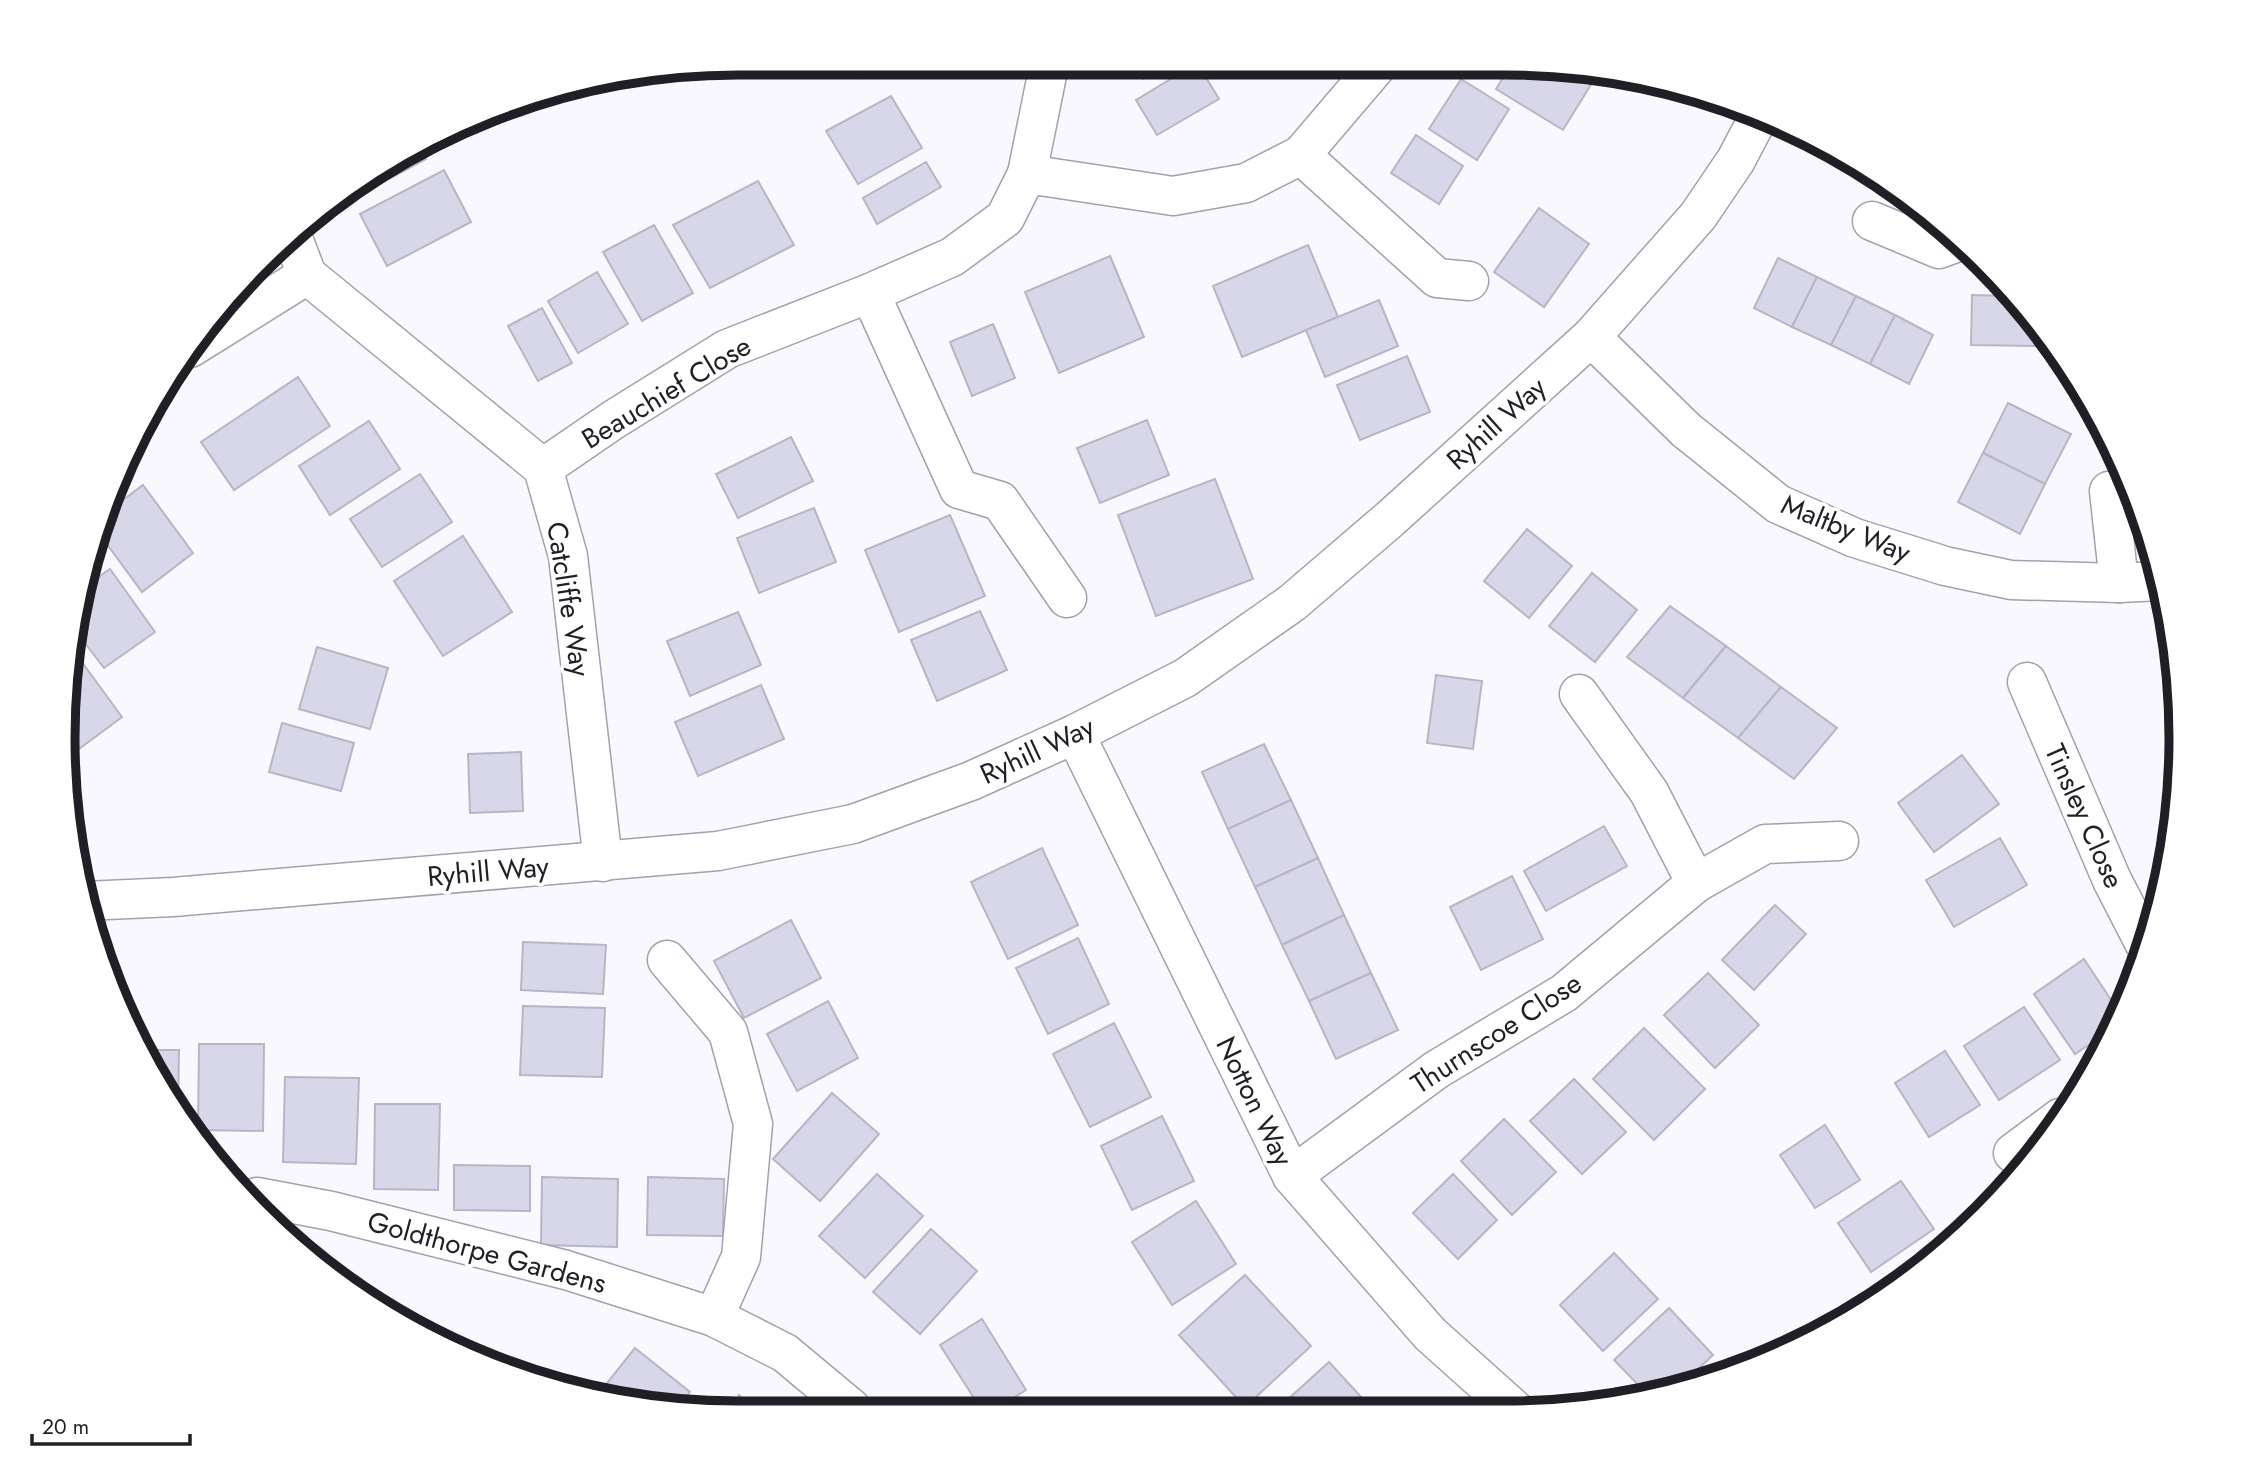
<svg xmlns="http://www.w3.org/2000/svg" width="2244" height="1476" viewBox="0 0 2244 1476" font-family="Jost,sans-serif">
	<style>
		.building { fill: #d8d7e9; stroke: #b7b5c6; stroke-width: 2 }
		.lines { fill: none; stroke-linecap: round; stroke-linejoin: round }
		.minor-casing { stroke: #a4a0b0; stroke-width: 41 }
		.minor { stroke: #fff; stroke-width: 38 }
		.labels { text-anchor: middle; stroke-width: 7; stroke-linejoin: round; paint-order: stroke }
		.street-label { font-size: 28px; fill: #211f25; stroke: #fff }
		.rim { fill: none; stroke: #211f25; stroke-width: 9 }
	</style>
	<rect width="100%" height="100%" fill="#f9f8ff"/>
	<g class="building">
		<polygon points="738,63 746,63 719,77 714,67"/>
		<polygon points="857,64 892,64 864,78"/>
		<polygon points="1135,66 1167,66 1143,79"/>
		<polygon points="1192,66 1199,66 1219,99 1157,135 1136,100"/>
		<polygon points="1509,68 1595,69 1600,70 1563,130 1496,89"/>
		<polygon points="1461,79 1509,109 1477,160 1429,129"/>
		<polygon points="891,96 922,148 858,184 826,131"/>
		<polygon points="1416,135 1463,166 1439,204 1391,173"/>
		<polygon points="421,148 426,159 363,193 357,182 363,177"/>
		<polygon points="926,162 941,187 877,224 863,198"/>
		<polygon points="444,170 471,222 387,266 360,214"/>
		<polygon points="758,181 794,245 710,288 673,225"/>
		<polygon points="1539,208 1589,244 1544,307 1494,272"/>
		<polygon points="654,225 693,293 642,321 603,252"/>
		<polygon points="1308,245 1338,317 1242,357 1213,286"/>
		<polygon points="1110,256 1144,337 1059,373 1025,292"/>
		<polygon points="1778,258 1817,277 1792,327 1754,308"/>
		<polygon points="597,272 628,324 578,353 548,301"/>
		<polygon points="1817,277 1856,296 1831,345 1792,327"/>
		<polygon points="1972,295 2012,296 2037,322 2036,346 1971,345"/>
		<polygon points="1856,296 1895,315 1870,364 1831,345"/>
		<polygon points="1379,300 1398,346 1325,377 1306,330"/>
		<polygon points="542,308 572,363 538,381 508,326"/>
		<polygon points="1895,315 1933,335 1909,384 1870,364"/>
		<polygon points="2037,322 2042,327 2053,346 2036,346"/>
		<polygon points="993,324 1015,378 972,396 950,342"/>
		<polygon points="1407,356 1430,412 1360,440 1337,385"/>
		<polygon points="298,377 330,426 234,490 201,442"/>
		<polygon points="2008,403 2071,434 2045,484 1983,453"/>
		<polygon points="1147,420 1169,475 1100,503 1077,448"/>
		<polygon points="369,421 400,469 330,515 299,466"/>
		<polygon points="791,437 813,481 738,518 716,474"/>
		<polygon points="1983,453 2045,484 2020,534 1958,502"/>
		<polygon points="420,474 452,522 382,567 350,519"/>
		<polygon points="1215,479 1253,579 1156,616 1118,515"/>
		<polygon points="143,485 193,553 142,592 101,536 107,512"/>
		<polygon points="814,508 836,562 759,593 737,538"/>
		<polygon points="950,515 985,596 899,632 865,550"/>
		<polygon points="1527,529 1572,566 1529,618 1484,581"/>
		<polygon points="463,536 512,612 443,656 394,581"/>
		<polygon points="110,569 155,632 104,668 78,634 90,583"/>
		<polygon points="1592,573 1637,610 1595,662 1549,626"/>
		<polygon points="1670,606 1726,646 1683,698 1627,657"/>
		<polygon points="980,611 1007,670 937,701 911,640"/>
		<polygon points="738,612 761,665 690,696 667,641"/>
		<polygon points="1726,646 1781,687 1738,738 1683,698"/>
		<polygon points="317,647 388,668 370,729 299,709"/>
		<polygon points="76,654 122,717 71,755 64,693 73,657"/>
		<polygon points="1436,675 1482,681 1473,749 1427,743"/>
		<polygon points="761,685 784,739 698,776 675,722"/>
		<polygon points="1781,687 1837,728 1794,779 1738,738"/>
		<polygon points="282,723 354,743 341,791 269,772"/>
		<polygon points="1264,744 1291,800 1228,829 1202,772"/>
		<polygon points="521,752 523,811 470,813 468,754"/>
		<polygon points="1962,755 1999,804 1934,852 1898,803"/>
		<polygon points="1291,800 1318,858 1255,887 1228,829"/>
		<polygon points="1604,826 1627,866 1546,911 1524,871"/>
		<polygon points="2000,838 2027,885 1954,927 1926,880"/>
		<polygon points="1042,848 1078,925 1008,959 971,882"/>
		<polygon points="1318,858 1344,915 1282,945 1255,887"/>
		<polygon points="1512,876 1543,939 1481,970 1450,907"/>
		<polygon points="1775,905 1806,934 1754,990 1722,960"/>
		<polygon points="1344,915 1371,973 1309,1001 1282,945"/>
		<polygon points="791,920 821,978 744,1018 714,961"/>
		<polygon points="1078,938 1109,1004 1048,1034 1016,968"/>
		<polygon points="523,942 606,945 603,994 521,990"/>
		<polygon points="2084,959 2119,1012 2111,1030 2075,1054 2034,994"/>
		<polygon points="1371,973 1398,1030 1336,1059 1309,1001"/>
		<polygon points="1708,973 1759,1025 1715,1068 1664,1015"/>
		<polygon points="828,1001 858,1058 797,1091 767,1034"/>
		<polygon points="523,1006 605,1008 602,1077 520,1075"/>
		<polygon points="2024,1007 2060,1060 1999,1100 1964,1046"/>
		<polygon points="1114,1023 1151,1097 1090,1127 1053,1054"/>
		<polygon points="1644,1028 1705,1089 1654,1140 1593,1079"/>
		<polygon points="199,1044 264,1044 263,1131 198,1130"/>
		<polygon points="143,1050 179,1050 178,1106 154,1076"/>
		<polygon points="1945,1051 1980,1105 1929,1137 1895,1083"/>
		<polygon points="285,1077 359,1078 356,1164 283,1162"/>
		<polygon points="1574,1079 1626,1132 1582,1174 1530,1121"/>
		<polygon points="832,1093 879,1134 820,1201 773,1159"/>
		<polygon points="375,1104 440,1104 438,1190 374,1189"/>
		<polygon points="1162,1116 1194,1181 1132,1210 1101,1146"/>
		<polygon points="1504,1119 1556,1172 1512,1215 1461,1161"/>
		<polygon points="1825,1125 1860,1180 1815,1208 1780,1155"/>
		<polygon points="454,1165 530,1166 530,1211 454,1210"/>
		<polygon points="877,1174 923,1216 865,1278 819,1236"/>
		<polygon points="1453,1174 1497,1220 1458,1259 1413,1213"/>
		<polygon points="542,1177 618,1179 617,1247 541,1245"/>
		<polygon points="648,1177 724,1179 723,1236 647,1235"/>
		<polygon points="1901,1181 1934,1229 1871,1272 1838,1223"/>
		<polygon points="1196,1201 1236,1264 1172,1305 1132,1242"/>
		<polygon points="931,1229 977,1271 920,1334 873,1292"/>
		<polygon points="1614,1253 1658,1299 1603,1351 1560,1305"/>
		<polygon points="1245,1275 1311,1346 1245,1407 1179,1335"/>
		<polygon points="1669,1308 1713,1355 1675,1391 1648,1395 1614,1360"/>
		<polygon points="982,1319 1026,1390 996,1409 981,1409 940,1345"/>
		<polygon points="635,1348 690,1392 678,1407 649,1407 600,1392"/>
		<polygon points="1329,1362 1374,1411 1276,1410"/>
		<polygon points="1729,1362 1735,1369 1711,1378"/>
		<polygon points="739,1395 754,1408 730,1408"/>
	</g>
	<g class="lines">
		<defs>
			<g id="minor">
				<polyline points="1301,155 1437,278 1469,281"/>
				<polyline points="1027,174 1049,65"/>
				<polyline points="1872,221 1939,249 1961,241"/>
				<polyline points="294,241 307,275 543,468 568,556 603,862"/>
				<polyline points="870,293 959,489 1000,501 1067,598"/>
				<polyline points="1591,337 1686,430 1778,504 1855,538 1945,566 2011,580 2119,583 2161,581"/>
				<polyline points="190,348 307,275"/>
				<polyline points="543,468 613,420 727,349 870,293 952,257 1005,218 1027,174 1173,196 1246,183 1301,155 1376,67"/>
				<polyline points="2109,491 2119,583"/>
				<polyline points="2027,682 2112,880 2147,948"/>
				<polyline points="1075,734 1292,1176 1430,1334 1516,1411"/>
				<polyline points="1696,883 1765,844 1839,841"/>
				<polyline points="85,901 173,897 718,851 853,824 971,781 1075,734 1185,678 1292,603 1390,519 1591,337 1698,216 1736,160 1758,118"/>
				<polyline points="667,960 728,1032 753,1124 741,1257 714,1317"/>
				<polyline points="2013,1153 2060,1118"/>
				<polyline points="1292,1176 1436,1070 1564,993 1696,883 1649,792 1579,694"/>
				<polyline points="256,1200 257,1197 331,1211 566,1270 714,1317 785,1353 851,1408"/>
			</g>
		</defs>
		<use href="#minor" class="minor-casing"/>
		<use href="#minor" class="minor"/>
	</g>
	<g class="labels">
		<g class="street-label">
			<text transform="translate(666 392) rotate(-31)" y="10">Beauchief Close</text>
			<text transform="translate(1496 423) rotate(-42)" y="10">Ryhill Way</text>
			<text transform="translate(1846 528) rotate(22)" y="10">Maltby Way</text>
			<text transform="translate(569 599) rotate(81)" y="10">Catcliffe Way</text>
			<text transform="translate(1037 750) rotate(-25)" y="10">Ryhill Way</text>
			<text transform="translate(2085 816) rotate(66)" y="10">Tinsley Close</text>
			<text transform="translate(488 871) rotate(-5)" y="10">Ryhill Way</text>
			<text transform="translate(1496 1033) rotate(-33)" y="10">Thurnscoe Close</text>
			<text transform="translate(1255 1101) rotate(64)" y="10">Notton Way</text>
			<text transform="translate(487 1252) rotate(15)" y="10">Goldthorpe Gardens</text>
		</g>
	</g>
	<path d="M0 0H2244V1476H0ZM738 75H1506A663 663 0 0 1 2169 738V738A663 663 0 0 1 1506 1401H738A663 663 0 0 1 75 738V738A663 663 0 0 1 738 75Z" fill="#fff" fill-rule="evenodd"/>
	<path class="rim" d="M738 75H1506A663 663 0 0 1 2169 738V738A663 663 0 0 1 1506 1401H738A663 663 0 0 1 75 738V738A663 663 0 0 1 738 75Z"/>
	<path d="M32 1434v10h158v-10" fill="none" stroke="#211f25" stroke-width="3.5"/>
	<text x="42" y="1434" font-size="21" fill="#211f25" stroke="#ffffff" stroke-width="5" paint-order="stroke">20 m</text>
</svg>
